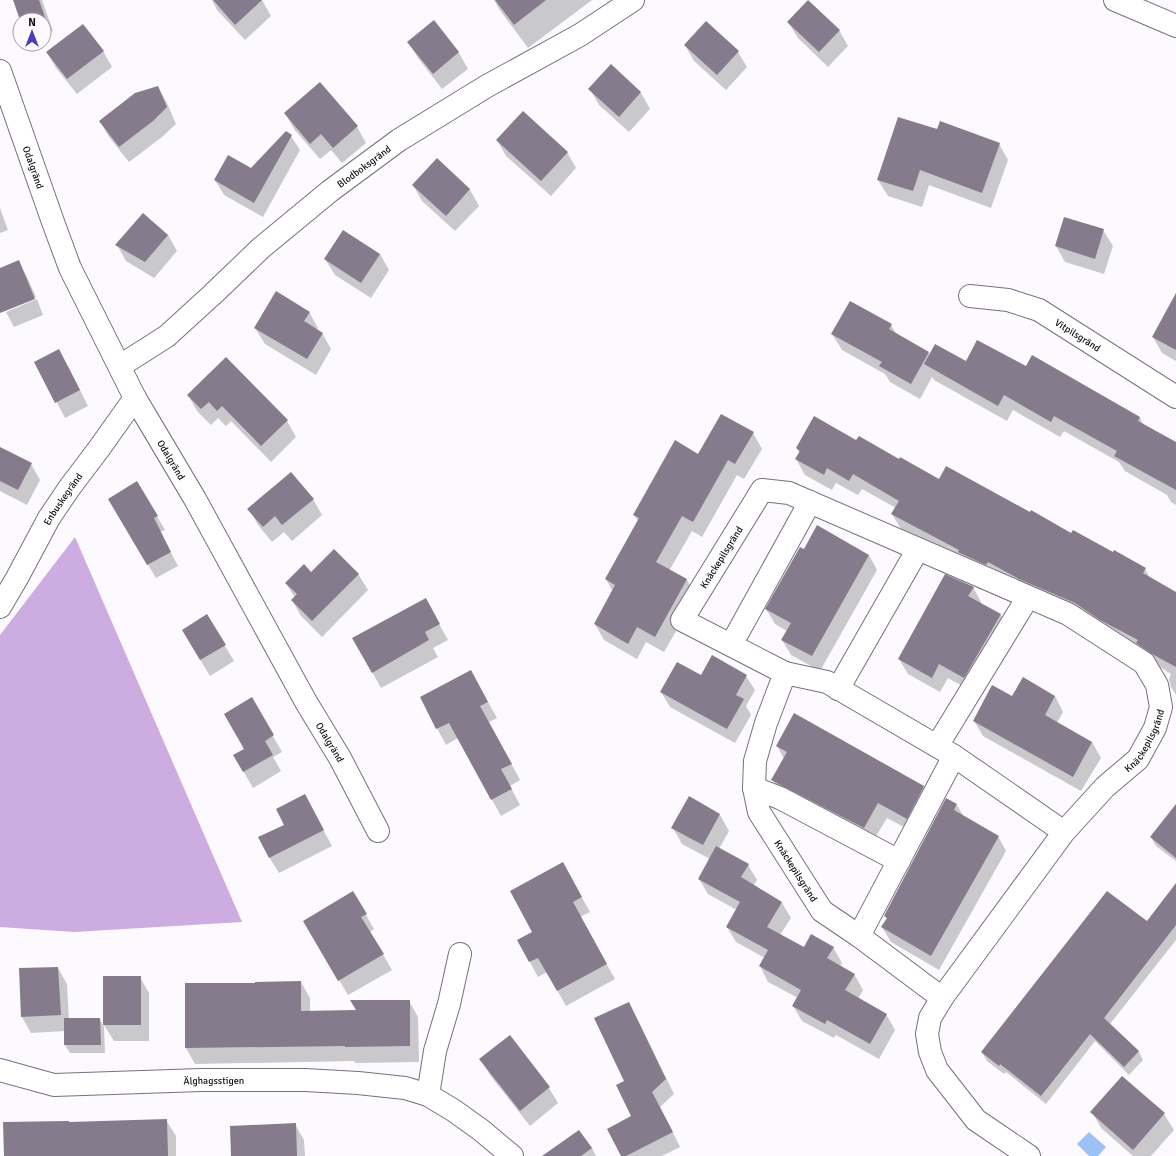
<svg xmlns="http://www.w3.org/2000/svg" width="1176" height="1156" viewBox="0 0 1176 1156" font-family="Signika,sans-serif">
	<style>
		.forest { fill: #cdace2 }
		.water { fill: #9cc2f5 }
		.shadow { fill: #0003 }
		.building { fill: #857b8c }
		.lines { fill: none; stroke-linecap: round; stroke-linejoin: round }
		.minor-casing { stroke: #786f7f; stroke-width: 24 }
		.minor { stroke: #fff; stroke-width: 22 }
		.labels { text-anchor: middle; stroke-width: 3; stroke-linejoin: round; paint-order: stroke }
		.street-label { font-size: 10px; fill: #120f15; stroke: #fcfafe }
	</style>
	<rect width="100%" height="100%" fill="#fcfafe"/>
	<polygon class="forest" points="75,537 242,922 74,932 0,927 0,635"/>
	<polygon class="water" points="1089,1132 1106,1147 1098,1156 1089,1156 1077,1144"/>
	<g class="shadow">
		<polygon points="14,0 42,0 53,31 44,34 44,20 21,20"/>
		<polygon points="212,0 262,0 271,16 245,40 217,10"/>
		<polygon points="494,0 592,0 528,48 499,9"/>
		<polygon points="434,22 459,53 468,69 442,89 418,58 408,42"/>
		<polygon points="788,22 839,30 848,46 828,67 798,38"/>
		<polygon points="685,45 738,52 747,67 726,90 694,61"/>
		<polygon points="103,51 112,67 77,94 56,68 47,52"/>
		<polygon points="611,66 641,93 650,109 629,132 599,105 590,89"/>
		<polygon points="320,83 357,127 366,143 342,163 331,150 320,159 294,129 285,113"/>
		<polygon points="158,87 167,103 176,124 162,137 129,162 109,137 100,121"/>
		<polygon points="291,136 300,150 263,217 224,195 215,180 251,169"/>
		<polygon points="497,140 567,152 576,168 551,196 506,156"/>
		<polygon points="999,144 1008,160 991,208 929,185 922,207 888,196 878,180"/>
		<polygon points="437,160 470,190 479,206 455,231 422,201 413,185"/>
		<polygon points="0,208 8,230 0,233"/>
		<polygon points="143,214 168,235 177,251 154,278 126,261 117,245"/>
		<polygon points="1103,230 1113,246 1104,274 1065,262 1056,246"/>
		<polygon points="380,254 389,270 371,298 335,275 325,259"/>
		<polygon points="18,261 27,277 36,297 6,310 6,312 0,298 0,269"/>
		<polygon points="37,299 43,315 14,327 6,312"/>
		<polygon points="850,302 891,325 897,335 928,352 930,356 966,362 1026,367 1032,356 1140,418 1144,426 1176,443 1176,505 1171,502 1167,495 1125,471 1119,462 1064,431 1060,437 1013,410 1007,421 934,380 932,377 920,399 890,382 885,374 842,350 832,334"/>
		<polygon points="309,312 318,328 317,330 322,333 331,349 316,375 265,344 255,328"/>
		<polygon points="1176,317 1176,361 1162,353 1153,337"/>
		<polygon points="226,358 287,421 296,437 271,462 231,421 226,426 218,418 211,425 197,411 188,395"/>
		<polygon points="36,362 68,366 88,406 65,418"/>
		<polygon points="753,433 762,449 744,479 737,475 702,537 692,531 669,571 687,580 696,596 664,652 646,642 637,659 604,640 595,624 613,592 606,579 638,521 634,515"/>
		<polygon points="857,441 900,460 940,480 1071,534 1145,569 1151,580 1176,593 1176,695 1171,687 1169,679 1171,674 1146,658 901,529 892,514 896,508 862,489 858,495 836,483 832,490 805,475 796,459 799,453 797,448"/>
		<polygon points="0,448 31,464 40,480 27,505 0,491"/>
		<polygon points="137,482 165,530 160,532 178,566 156,578 109,499"/>
		<polygon points="313,499 322,515 292,541 284,532 272,542 258,525 249,509"/>
		<polygon points="804,551 869,555 877,570 820,671 791,655 782,640 787,631 775,624 766,609"/>
		<polygon points="311,573 358,574 368,590 322,637 301,616 292,600 295,598 286,583"/>
		<polygon points="973,587 981,602 981,604 1001,615 1009,630 973,692 948,678 940,692 908,674 899,659"/>
		<polygon points="434,615 448,640 433,648 438,657 381,688 354,639"/>
		<polygon points="192,646 225,646 234,661 210,676"/>
		<polygon points="471,671 497,718 489,722 520,780 510,786 520,805 501,816 458,738 446,745 421,698"/>
		<polygon points="746,676 755,690 746,706 751,715 735,743 670,707 661,692 702,677"/>
		<polygon points="1055,696 1063,712 1057,723 1092,742 1101,758 1081,791 983,736 974,721 1012,698"/>
		<polygon points="252,699 282,752 273,757 281,771 253,788 234,755 245,749"/>
		<polygon points="777,746 923,786 932,802 915,833 887,818 872,843 781,795 773,780 784,759"/>
		<polygon points="305,796 332,846 279,873 269,857 286,825"/>
		<polygon points="689,798 720,815 729,831 719,849 748,865 757,880 753,886 782,903 791,918 780,935 804,948 833,947 842,963 840,967 854,974 863,990 858,999 886,1014 895,1030 879,1059 836,1035 834,1038 802,1021 793,1006 798,998 768,982 760,966 765,958 736,942 727,927 737,910 708,894 699,879 710,859 682,844 673,828"/>
		<polygon points="957,805 964,817 998,836 1006,851 939,970 891,942 882,927 887,919 885,916"/>
		<polygon points="1176,819 1176,861 1156,846 1151,837"/>
		<polygon points="571,878 590,912 580,917 615,979 566,1006 547,972 538,977 518,940 534,932"/>
		<polygon points="1176,885 1176,940 1110,1024 1139,1052 1143,1060 1129,1075 1095,1041 1046,1104 1006,1072 1004,1074 987,1061 982,1052 1147,922"/>
		<polygon points="353,892 374,929 370,932 392,970 348,995 313,936"/>
		<polygon points="58,968 67,984 69,1020 100,1020 104,1027 105,1053 70,1053 65,1045 65,1031 31,1033 22,1017"/>
		<polygon points="140,977 149,993 149,1041 114,1041 104,1025"/>
		<polygon points="301,982 310,998 310,1012 357,1011 409,1001 418,1017 419,1062 355,1063 354,1061 195,1064 186,1048 186,984 256,984"/>
		<polygon points="628,1003 637,1018 674,1094 660,1107 680,1147 662,1156 622,1156 633,1116 625,1081"/>
		<polygon points="481,1059 549,1088 558,1103 530,1126 490,1075"/>
		<polygon points="1123,1077 1164,1114 1174,1130 1151,1156 1133,1156 1101,1128 1092,1112"/>
		<polygon points="166,1120 176,1136 176,1156 5,1156 70,1123"/>
		<polygon points="295,1124 304,1140 305,1156 232,1156"/>
		<polygon points="579,1131 592,1148 596,1156 563,1156"/>
	</g>
	<g class="building">
		<polygon points="13,0 39,0 46,20 20,20"/>
		<polygon points="213,0 262,0 235,25"/>
		<polygon points="495,0 546,0 514,25"/>
		<polygon points="808,0 840,30 819,52 787,22"/>
		<polygon points="434,20 459,52 433,74 407,42"/>
		<polygon points="706,21 739,51 717,75 684,45"/>
		<polygon points="83,24 104,51 67,79 46,52"/>
		<polygon points="611,64 641,92 619,117 588,89"/>
		<polygon points="320,82 358,126 333,148 321,134 310,144 284,113"/>
		<polygon points="158,86 167,107 153,121 119,147 99,121 135,93"/>
		<polygon points="523,111 568,152 541,181 496,140"/>
		<polygon points="898,117 937,129 940,121 1000,143 982,193 920,170 913,191 877,180"/>
		<polygon points="286,131 292,135 254,203 214,180 228,155 251,168"/>
		<polygon points="437,158 470,189 446,216 412,185"/>
		<polygon points="143,213 168,235 145,262 115,245"/>
		<polygon points="1064,217 1104,229 1095,259 1055,246"/>
		<polygon points="343,230 380,254 361,283 324,259"/>
		<polygon points="19,260 35,299 0,313 0,268"/>
		<polygon points="276,291 310,312 304,321 323,333 307,359 254,328"/>
		<polygon points="1176,293 1176,350 1152,337"/>
		<polygon points="850,301 892,324 889,329 929,352 911,384 879,366 882,362 831,334"/>
		<polygon points="977,340 1026,366 1032,355 1140,417 1138,421 1176,442 1176,490 1114,456 1117,451 1054,416 1051,422 1004,395 998,406 924,364 935,344 966,361"/>
		<polygon points="59,349 80,390 55,403 34,362"/>
		<polygon points="226,357 288,420 261,446 222,406 217,411 209,402 201,409 187,395"/>
		<polygon points="721,414 754,432 735,464 728,460 693,522 682,516 656,562 687,579 655,637 637,627 628,644 594,624 615,585 605,579 639,518 633,515 675,440 698,454"/>
		<polygon points="814,416 856,440 859,436 899,459 900,457 939,479 946,466 1030,512 1031,510 1071,533 1073,530 1113,552 1114,550 1146,568 1143,573 1176,592 1176,667 1152,654 1136,643 1138,640 1100,620 1075,603 1019,579 988,562 986,565 958,552 959,550 891,514 899,501 853,474 849,481 827,468 824,475 795,459 800,451 796,448"/>
		<polygon points="0,447 32,463 18,490 0,481"/>
		<polygon points="291,472 314,499 282,525 275,516 263,527 247,509"/>
		<polygon points="137,481 158,516 154,518 171,552 147,565 108,499"/>
		<polygon points="817,525 869,555 812,656 781,640 791,623 765,609 800,547 804,549"/>
		<polygon points="334,549 359,574 312,621 291,600 297,594 285,583 304,564 311,572"/>
		<polygon points="945,574 974,587 968,596 1001,614 964,678 939,664 932,678 898,659"/>
		<polygon points="426,598 440,624 425,632 429,640 372,673 352,638"/>
		<polygon points="207,614 226,645 200,660 182,630"/>
		<polygon points="712,655 747,675 736,695 744,699 727,729 660,692 677,662 701,675"/>
		<polygon points="471,670 488,702 480,706 512,764 501,769 512,789 491,800 449,723 436,729 420,697"/>
		<polygon points="1023,677 1055,696 1045,715 1092,742 1073,777 973,721 992,685 1012,696"/>
		<polygon points="252,697 274,735 265,741 273,755 243,772 233,755 244,749 224,714"/>
		<polygon points="794,713 924,786 907,819 878,803 864,828 771,780 787,752 776,746"/>
		<polygon points="305,794 324,830 269,858 258,837 284,825 276,809"/>
		<polygon points="689,796 720,814 703,845 671,828"/>
		<polygon points="946,798 957,804 954,810 999,836 931,956 881,927 887,918 884,916"/>
		<polygon points="1176,804 1176,858 1150,837"/>
		<polygon points="716,846 749,864 741,877 782,902 767,927 804,947 811,934 834,947 827,958 855,974 845,990 887,1014 870,1044 827,1020 825,1024 792,1006 801,990 759,966 768,950 726,927 740,902 698,879"/>
		<polygon points="563,862 582,897 573,902 607,964 557,991 538,958 529,962 517,940 532,932 510,891"/>
		<polygon points="1176,883 1176,925 1104,1018 1139,1051 1124,1067 1090,1034 1041,1096 1000,1064 999,1066 981,1052 1107,891 1147,921"/>
		<polygon points="353,891 367,914 361,917 384,954 338,981 303,921"/>
		<polygon points="58,967 61,1015 21,1017 19,968"/>
		<rect x="103" y="976" width="38" height="49"/>
		<polygon points="301,981 301,1011 356,1010 350,1000 410,1000 410,1046 345,1047 345,1046 185,1048 185,983 255,983 255,982"/>
		<polygon points="629,1002 666,1079 652,1092 673,1132 626,1156 621,1156 607,1129 631,1116 616,1085 624,1081 594,1018"/>
		<polygon points="64,1018 100,1018 101,1045 64,1045"/>
		<polygon points="510,1035 550,1087 520,1111 479,1059"/>
		<polygon points="1122,1076 1165,1113 1133,1150 1090,1112"/>
		<polygon points="167,1119 168,1156 4,1156 3,1122 69,1121 69,1122"/>
		<polygon points="296,1123 297,1156 231,1156 230,1126"/>
		<polygon points="579,1130 592,1148 581,1156 542,1156"/>
	</g>
	<g class="lines">
		<defs>
			<g id="minor">
				<polyline points="1115,0 1176,26"/>
				<path id="s1" d="M0,71L53,222L70,268L135,398L195,499L306,702L340,758L378,831"/>
				<path id="s2" d="M970,296L1008,300L1039,310L1176,397"/>
				<path id="s3" d="M120,366L167,336L213,294L261,248L330,191L399,140L487,86L580,35L633,0"/>
				<path id="s4" d="M0,607L17,578L49,518L70,487L98,450L135,398"/>
				<polyline points="731,645 810,502"/>
				<path id="s5" d="M785,673L766,723L755,761L754,788L759,812L822,911L859,936L942,998"/>
				<polyline points="838,689 918,549"/>
				<polyline points="937,746 1028,597"/>
				<polyline points="754,788 780,798 899,861"/>
				<polyline points="859,936 954,756"/>
				<path id="s6" d="M0,1070L54,1085L201,1080H305L358,1083L405,1088L428,1095L453,1110L481,1130L512,1156"/>
				<polyline points="428,1095 435,1051 449,1004 460,954"/>
				<path id="s7" d="M1029,1156L976,1120L937,1070L930,1052L927,1034L930,1018L942,998L1064,832L1105,787L1138,759L1155,728L1161,707L1157,685L1144,663L1068,614L789,493L762,490L682,620L785,673L827,682L954,756L1064,832"/>
			</g>
		</defs>
		<use href="#minor" class="minor-casing"/>
		<use href="#minor" class="minor"/>
	</g>
	<g class="labels">
		<g class="street-label">
			<text dy="4" stroke="none"><textPath href="#s3" startOffset="316">Blodboksgränd</textPath></text>
			<text dy="4" stroke="none"><textPath href="#s1" startOffset="102">Odalgränd</textPath></text>
			<text dy="4" stroke="none"><textPath href="#s2" startOffset="117">Vitpilsgränd</textPath></text>
			<text dy="4" stroke="none"><textPath href="#s1" startOffset="426">Odalgränd</textPath></text>
			<text dy="4" stroke="none"><textPath href="#s4" startOffset="125">Enbuskegränd</textPath></text>
			<text transform="translate(721 557) rotate(-58)" y="4">Knäckepilsgränd</text>
			<text dy="4" stroke="none"><textPath href="#s7" startOffset="534">Knäckepilsgränd</textPath></text>
			<text dy="4" stroke="none"><textPath href="#s1" startOffset="750">Odalgränd</textPath></text>
			<text dy="4" stroke="none"><textPath href="#s5" startOffset="214">Knäckepilsgränd</textPath></text>
			<text dy="4" stroke="none"><textPath href="#s6" startOffset="216">Älghagsstigen</textPath></text>
		</g>
	</g>
	<g transform="translate(32 32)"><circle r="19" fill="#fcfafe" stroke="#9e9ca1"/>
	<path d="M0-3L7 15L0 10L-7 15Z" fill="#4640b5"/>
	<text y="-6" font-size="11" font-weight="bold" text-anchor="middle" fill="#120f15">N</text>
	</g>
</svg>
